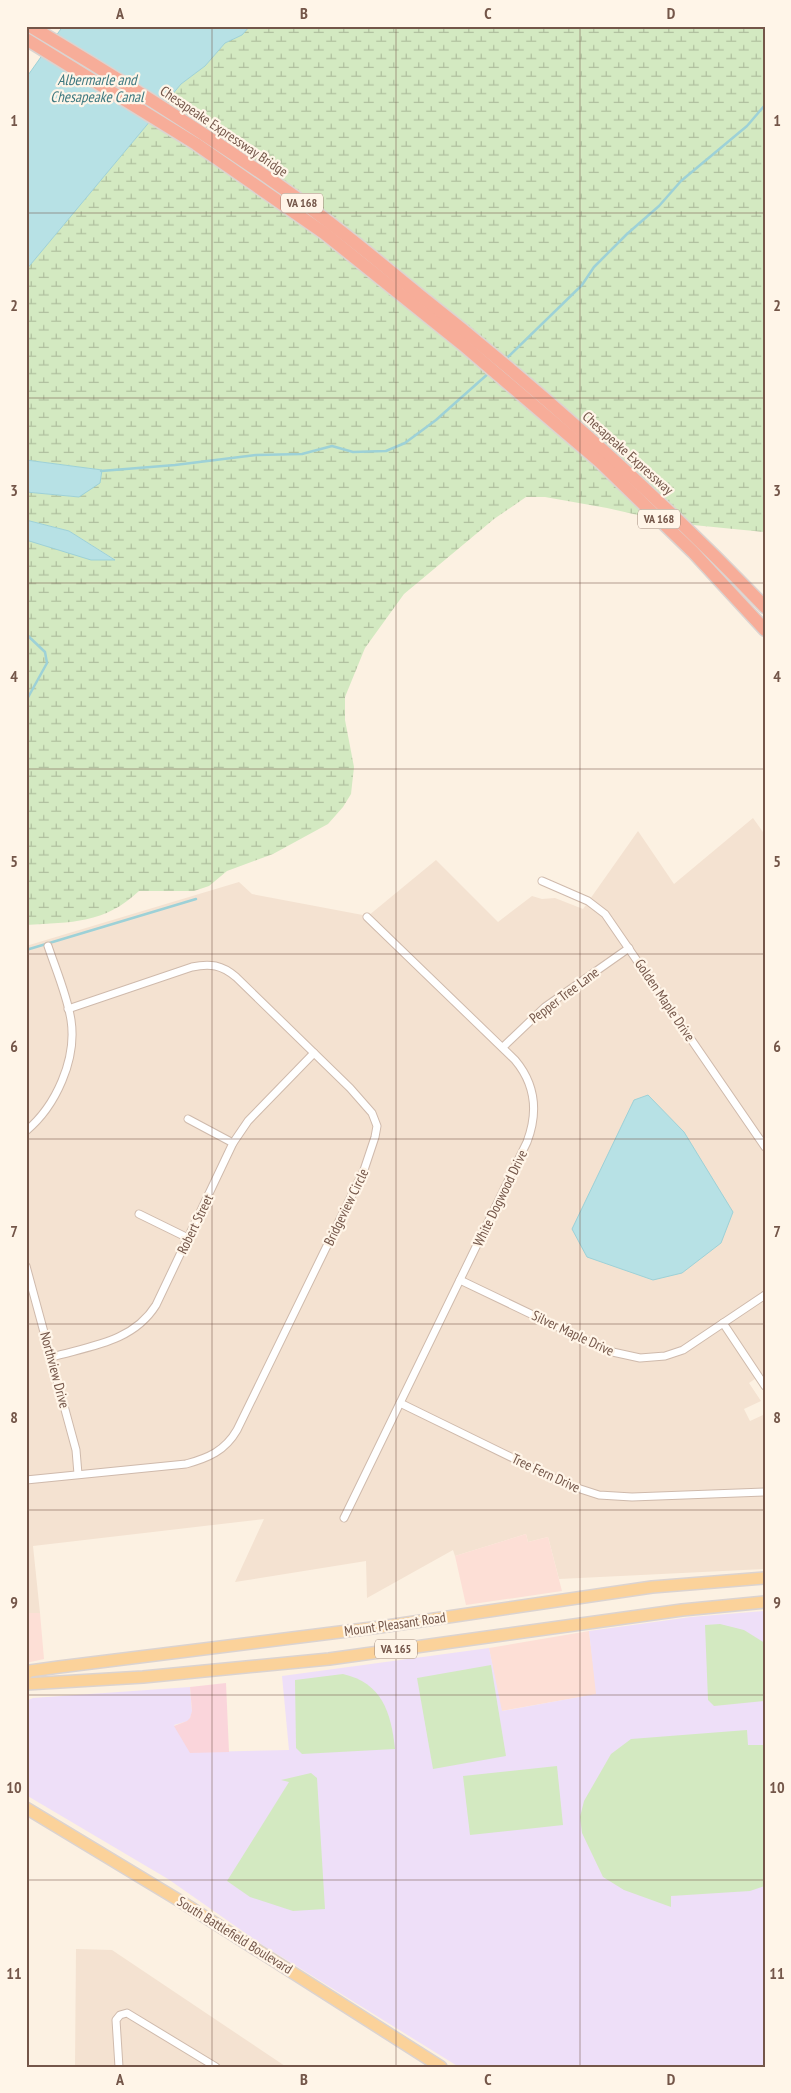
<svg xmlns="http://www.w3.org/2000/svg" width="791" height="2093" viewBox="0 0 791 2093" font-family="'PT Sans Narrow',sans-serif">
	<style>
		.residential { fill: #f4e2d1 }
		.commercial { fill: #fddfd6 }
		.education { fill: #eedff8 }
		.medical { fill: #fad5db }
		.grass { fill: #d3e9c1 }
		.wetland { fill: url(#wetland-marsh) }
		.water { fill: #b7e1e5; stroke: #9dd1d7 }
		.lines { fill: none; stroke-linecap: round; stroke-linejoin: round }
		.stream { stroke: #9dd1d7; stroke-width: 2.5 }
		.minor-casing { stroke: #cfbaac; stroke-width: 9 }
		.primary-casing { stroke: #dbd3d0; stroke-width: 14 }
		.motorway-casing { stroke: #dbd3d0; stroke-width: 15 }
		.minor { stroke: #fff; stroke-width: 7 }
		.primary { stroke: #fbd29a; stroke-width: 11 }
		.motorway { stroke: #f7ad99; stroke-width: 12 }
		.grid { fill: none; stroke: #745649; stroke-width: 1; stroke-opacity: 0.55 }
		.labels { text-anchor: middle; stroke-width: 4.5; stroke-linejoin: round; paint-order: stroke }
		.shield { fill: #fff5e8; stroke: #9e8679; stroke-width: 1 }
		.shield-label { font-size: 12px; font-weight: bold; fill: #745649 }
		.street-label { font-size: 14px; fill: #745649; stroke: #fff5e8 }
		.water-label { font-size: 15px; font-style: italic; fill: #3f7980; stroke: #fff5e8 }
		.neatline { fill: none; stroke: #745649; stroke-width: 2 }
		.grid-label { font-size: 16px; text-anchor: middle; font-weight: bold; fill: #745649 }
	</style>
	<defs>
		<pattern id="wetland-marsh" width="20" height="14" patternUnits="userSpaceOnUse" patternTransform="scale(1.25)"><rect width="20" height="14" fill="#d3e9c1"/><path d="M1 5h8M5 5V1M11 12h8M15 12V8" fill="none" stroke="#b0c09f"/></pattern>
	</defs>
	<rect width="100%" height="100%" fill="#fcf1e2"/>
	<g class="residential">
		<polygon points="753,818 765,835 765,1372 749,1383 761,1401 744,1409 750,1421 765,1414 765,1569 559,1579 548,1537 528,1542 526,1534 455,1556 453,1550 367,1598 366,1561 235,1582 264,1519 33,1546 40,1613 26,1613 26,946 239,882 252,894 368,916 436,860 498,922 532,896 542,899 555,898 583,909 638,831 674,884"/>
		<polygon points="76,1949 112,1950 285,2066 75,2067"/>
	</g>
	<g class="commercial">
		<polygon points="526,1534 528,1542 548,1537 562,1591 466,1605 455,1556"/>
		<polygon points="26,1613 40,1613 44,1659 26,1663"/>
		<polygon points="589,1631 597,1694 501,1711 489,1648"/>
	</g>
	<polygon class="education" points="765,1611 765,2067 459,2067 264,1946 168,1879 26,1795 26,1701 33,1698 190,1687 192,1712 190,1718 188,1721 174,1725 200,1752 289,1750 282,1676 489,1648 502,1711 596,1694 589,1631 691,1617"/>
	<polygon class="medical" points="226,1683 229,1752 190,1753 174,1726 187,1721 190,1718 192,1711 190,1687"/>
	<g class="grass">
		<polygon points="720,1624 744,1630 765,1643 765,1701 714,1706 708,1700 705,1625"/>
		<polygon points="491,1665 506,1756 433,1769 417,1678"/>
		<path d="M343,1674C382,1683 391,1712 395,1749L302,1754L296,1748L295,1680Z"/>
		<polygon points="747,1730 748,1745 765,1745 765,1886 750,1891 671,1896 671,1907 624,1890 603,1877 582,1833 580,1817 584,1801 611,1754 631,1739"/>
		<polygon points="557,1766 563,1825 470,1835 463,1776"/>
		<polygon points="311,1773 317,1778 325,1909 293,1911 250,1897 227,1881 289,1782 281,1780"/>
	</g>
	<path class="wetland" d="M250,26H765V532L673,523L607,508L545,497H526L494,519L404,594L365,648L345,697V720L354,767L351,794L343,807L328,824L273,854L227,871L209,886L194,891H139C104,924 72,922 26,925V540L114,559L69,531L26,520V492L79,497L102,470L26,460V270L181,84L205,66L225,43L242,35Z"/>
	<g class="water">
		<polygon points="63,26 250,26 242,35 225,43 205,66 181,84 26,270 26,78"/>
		<polygon points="26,460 102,470 100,483 79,497 26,492"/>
		<polygon points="26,520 69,531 115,560 91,560 26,540"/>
		<polygon points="648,1095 684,1132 733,1212 721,1243 682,1273 653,1280 587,1257 572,1229 634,1100"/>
	</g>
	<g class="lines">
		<g class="stream">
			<polyline points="506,359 582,285 594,267 627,234 659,206 681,181 747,126 765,105"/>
			<polyline points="101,471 175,465 256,455 302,454 332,446 353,452 386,451 405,443 436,420 490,372"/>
			<polyline points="26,634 45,652 47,663 26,701"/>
			<polyline points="26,950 196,899"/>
		</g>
		<defs>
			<g id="minor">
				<polyline points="542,881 588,901 605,914 765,1147"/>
				<polyline points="503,1047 545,1007 629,948"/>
				<polyline points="188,1119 233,1143"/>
				<path d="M26,1131C56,1106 77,1059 71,1020C67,995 56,970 48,946"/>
				<polyline points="139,1214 188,1238"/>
				<polyline points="26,1266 76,1450 78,1474"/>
				<polyline points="460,1280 608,1351 640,1358 665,1356 683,1350 765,1295"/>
				<polyline points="723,1323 765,1386"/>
				<path d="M52,1357C90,1346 133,1342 156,1305L233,1143L248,1121L314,1053"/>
				<polyline points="400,1403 568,1485 599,1495 632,1497 765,1492"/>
				<path d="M26,1480L186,1464C208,1458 225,1451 237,1430L364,1170L375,1137L377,1126L372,1113L350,1088L236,977C222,965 210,963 192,967L68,1009"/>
				<path d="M344,1518L527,1142C538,1113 536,1085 515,1060L367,917"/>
				<polyline points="119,2067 116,2020 120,2015 127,2013 216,2067"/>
			</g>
			<g id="primary">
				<polyline points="26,1674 30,1671 59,1667 380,1627 652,1587 765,1578"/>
				<polyline points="26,1684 143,1677 329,1659 682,1610 765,1602"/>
				<polyline points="26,1808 180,1901 441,2067"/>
			</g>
			<g id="motorway">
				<path d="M30,26C114,76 197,128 277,184C326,218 372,256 418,294C541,391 657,495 765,607"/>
				<polyline points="26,39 196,144 324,233 462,344 600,462 693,552 765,630"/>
			</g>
		</defs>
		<use href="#minor" class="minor-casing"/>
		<use href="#primary" class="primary-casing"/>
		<use href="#motorway" class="motorway-casing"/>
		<use href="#minor" class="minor"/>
		<use href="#primary" class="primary"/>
		<use href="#motorway" class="motorway"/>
	</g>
	<path class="grid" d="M212,26V2067M396,26V2067M580,26V2067M26,213H765M26,398H765M26,583H765M26,769H765M26,954H765M26,1139H765M26,1324H765M26,1510H765M26,1695H765M26,1880H765"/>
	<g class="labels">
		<g class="shield">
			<rect x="281" y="193.5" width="42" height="19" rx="4"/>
			<rect x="638" y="509.5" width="42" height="19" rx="4"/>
			<rect x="375" y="1639.5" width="42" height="19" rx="4"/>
		</g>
		<g class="shield-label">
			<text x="302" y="207">VA 168</text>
			<text x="659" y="523">VA 168</text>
			<text x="396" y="1653">VA 165</text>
		</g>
		<g class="street-label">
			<text transform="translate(224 131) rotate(34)" y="5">Chesapeake Expressway Bridge</text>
			<text transform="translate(628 453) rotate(42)" y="5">Chesapeake Expressway</text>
			<text transform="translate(564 995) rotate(-37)" y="5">Pepper Tree Lane</text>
			<text transform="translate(665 1000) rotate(56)" y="5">Golden Maple Drive</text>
			<text transform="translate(500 1198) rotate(-64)" y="5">White Dogwood Drive</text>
			<text transform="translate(346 1207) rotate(-64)" y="5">Bridgeview Circle</text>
			<text transform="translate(195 1224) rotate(-64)" y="5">Robert Street</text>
			<text transform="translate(573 1333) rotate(25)" y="5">Silver Maple Drive</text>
			<text transform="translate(55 1370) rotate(75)" y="5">Northview Drive</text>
			<text transform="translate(546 1473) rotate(25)" y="5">Tree Fern Drive</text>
			<text transform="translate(395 1624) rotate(-8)" y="5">Mount Pleasant Road</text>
			<text transform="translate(235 1935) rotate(32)" y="5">South Battlefield Boulevard</text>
		</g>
		<g class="water-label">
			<text x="97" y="85">Albermarle and<tspan x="97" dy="17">Chesapeake Canal</tspan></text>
		</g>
	</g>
	<rect width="791" height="2093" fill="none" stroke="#fff5e8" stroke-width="55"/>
	<rect x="28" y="28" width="736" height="2038" class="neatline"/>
	<g class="grid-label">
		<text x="120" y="19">A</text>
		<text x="304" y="19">B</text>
		<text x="488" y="19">C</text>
		<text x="671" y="19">D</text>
		<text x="14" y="126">1</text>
		<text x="777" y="126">1</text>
		<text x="14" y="311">2</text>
		<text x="777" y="311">2</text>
		<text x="14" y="496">3</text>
		<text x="777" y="496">3</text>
		<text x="14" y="682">4</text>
		<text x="777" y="682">4</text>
		<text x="14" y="867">5</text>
		<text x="777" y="867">5</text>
		<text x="14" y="1052">6</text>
		<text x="777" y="1052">6</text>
		<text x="14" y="1237">7</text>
		<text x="777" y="1237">7</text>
		<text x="14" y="1423">8</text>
		<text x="777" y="1423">8</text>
		<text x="14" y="1608">9</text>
		<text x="777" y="1608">9</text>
		<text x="14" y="1793">10</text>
		<text x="777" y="1793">10</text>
		<text x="14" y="1979">11</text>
		<text x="777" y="1979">11</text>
		<text x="120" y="2085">A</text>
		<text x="304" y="2085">B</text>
		<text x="488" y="2085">C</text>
		<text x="671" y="2085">D</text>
	</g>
</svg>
